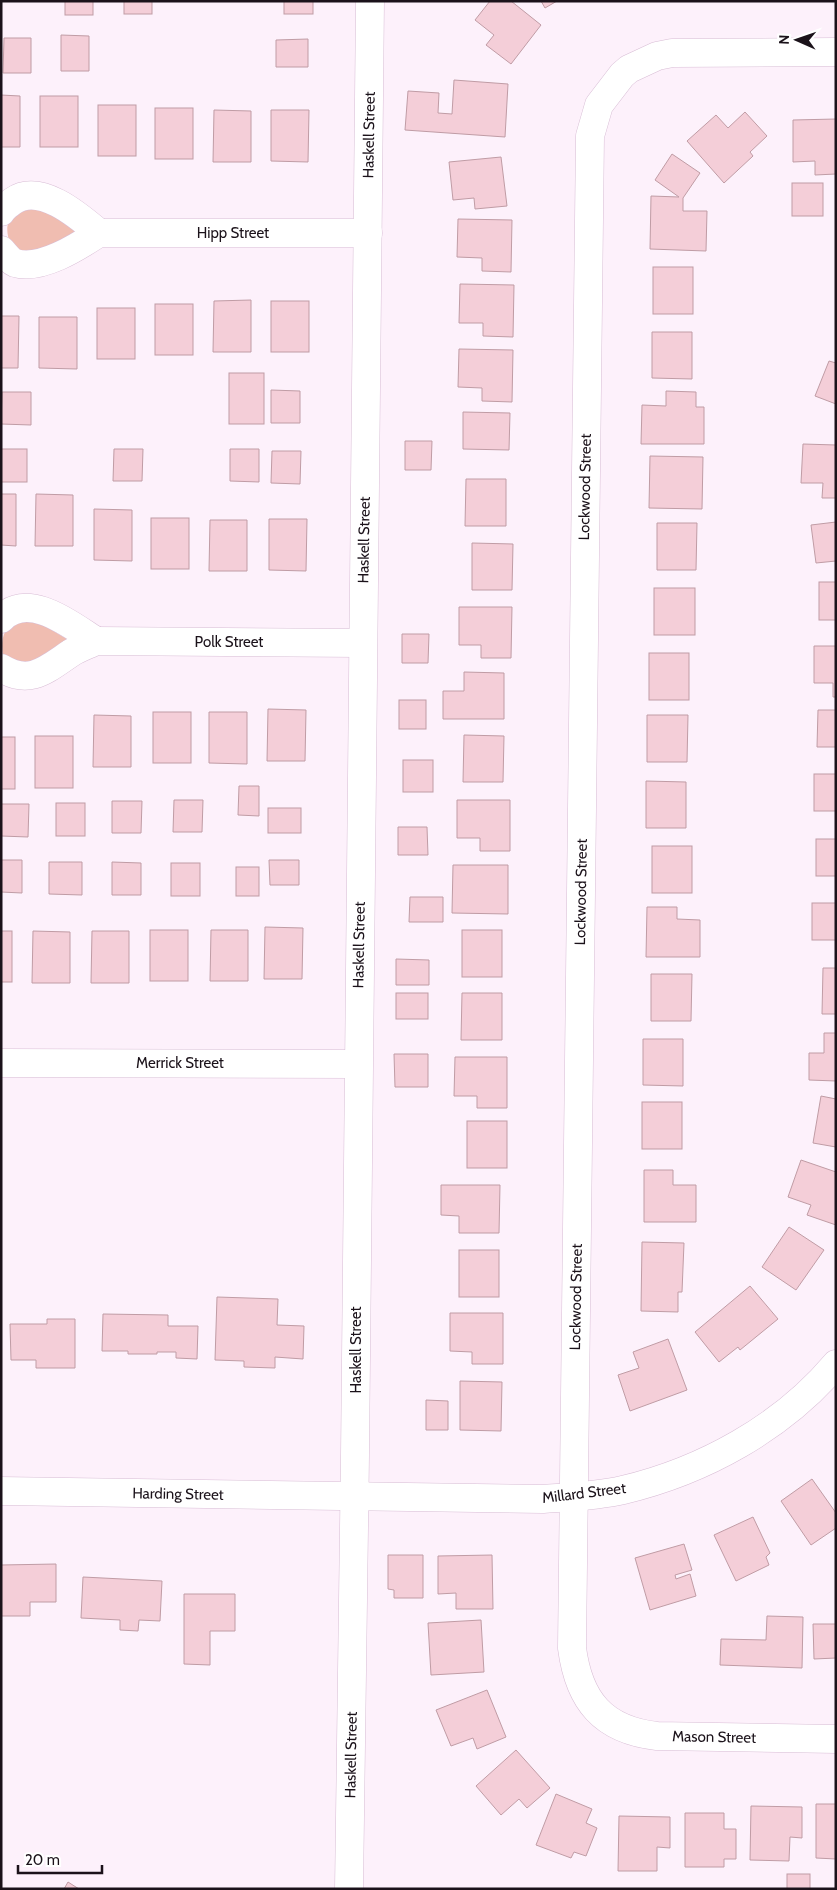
<svg xmlns="http://www.w3.org/2000/svg" width="837" height="1890" viewBox="0 0 837 1890" font-family="Cabin,sans-serif">
	<style>
		.green { fill: #f0bdb1 }
		.building { fill: #f4ced8; stroke: #c09ca5 }
		.lines { fill: none; stroke-linecap: round; stroke-linejoin: round }
		.street-casing { stroke: #d8bdd5; stroke-width: 29 }
		.street { stroke: #fff; stroke-width: 28 }
		.labels { text-anchor: middle; stroke-width: 4; stroke-linejoin: round; paint-order: stroke }
		.street-label { font-size: 15px; fill: #1b121a; stroke: #fff }
	</style>
	<rect width="100%" height="100%" fill="#fdf1fb"/>
	<g class="green">
		<path d="M35,208C42,210 70,224 73,228C76,231 75,233 74,236L34,257L11,246C1,220 12,213 35,208Z"/>
		<path d="M33,619L67,639V642L25,667L3,655C1,643 2,634 10,624Z"/>
	</g>
	<g class="building">
		<rect x="65" y="1" width="28" height="14"/>
		<rect x="124" y="1" width="28" height="13"/>
		<rect x="284" y="1" width="29" height="13"/>
		<polygon points="490,1 511,1 541,25 511,64 486,45 494,35 475,20"/>
		<polygon points="541,1 557,1 545,8"/>
		<polygon points="61,35 89,36 89,71 61,71"/>
		<polygon points="4,38 31,38 31,73 3,73"/>
		<polygon points="308,39 308,67 276,67 276,40"/>
		<polygon points="454,80 508,84 505,137 405,130 408,91 439,93 438,113 452,114"/>
		<polygon points="1,95 20,96 20,147 1,147"/>
		<rect x="40" y="96" width="38" height="51"/>
		<rect x="98" y="105" width="38" height="51"/>
		<rect x="155" y="108" width="38" height="51"/>
		<polygon points="214,110 251,111 251,162 213,162"/>
		<polygon points="271,110 309,110 308,162 271,161"/>
		<polygon points="745,112 767,136 750,152 753,156 724,183 687,141 716,115 728,128"/>
		<polygon points="836,119 836,174 815,175 815,161 793,162 793,120"/>
		<polygon points="672,154 700,173 683,198 683,211 707,211 706,251 650,249 651,196 679,197 655,180"/>
		<polygon points="501,157 507,206 475,209 474,198 453,200 449,162"/>
		<rect x="792" y="183" width="31" height="33"/>
		<polygon points="458,219 512,220 511,272 482,271 482,258 457,257"/>
		<rect x="653" y="267" width="40" height="47"/>
		<polygon points="460,284 514,285 513,337 483,336 483,323 459,323"/>
		<polygon points="251,300 251,352 213,352 214,301"/>
		<rect x="271" y="301" width="38" height="51"/>
		<rect x="155" y="304" width="38" height="51"/>
		<rect x="97" y="308" width="38" height="51"/>
		<polygon points="1,316 19,316 18,368 1,368"/>
		<polygon points="39,317 77,317 77,369 39,368"/>
		<polygon points="652,332 692,332 692,379 652,378"/>
		<polygon points="459,349 513,350 512,402 482,401 482,388 458,387"/>
		<polygon points="829,361 836,363 836,404 815,396"/>
		<rect x="229" y="373" width="35" height="51"/>
		<polygon points="271,390 300,391 300,423 271,423"/>
		<polygon points="666,391 696,392 696,407 704,407 704,444 641,444 642,405 666,406"/>
		<polygon points="2,392 31,392 31,425 1,424"/>
		<polygon points="463,412 510,413 509,450 463,449"/>
		<polygon points="405,441 432,441 431,470 405,470"/>
		<polygon points="803,444 836,445 836,498 822,498 823,483 801,483"/>
		<rect x="1" y="449" width="26" height="33"/>
		<polygon points="114,449 143,449 142,481 113,481"/>
		<polygon points="230,449 259,449 259,482 230,481"/>
		<polygon points="272,451 301,451 300,484 271,483"/>
		<polygon points="650,456 703,457 702,509 649,508"/>
		<polygon points="466,479 506,479 506,526 465,526"/>
		<polygon points="1,494 16,494 16,546 1,545"/>
		<polygon points="36,494 73,495 73,546 35,546"/>
		<polygon points="94,509 132,510 132,561 94,560"/>
		<rect x="151" y="518" width="38" height="51"/>
		<polygon points="269,519 307,519 306,571 269,570"/>
		<polygon points="210,520 247,520 247,571 209,571"/>
		<polygon points="836,522 836,561 816,563 811,525"/>
		<polygon points="657,523 697,523 696,570 657,570"/>
		<polygon points="472,543 513,544 512,590 472,590"/>
		<rect x="819" y="582" width="17" height="38"/>
		<rect x="654" y="588" width="41" height="47"/>
		<polygon points="459,607 512,607 511,658 481,658 481,645 459,645"/>
		<polygon points="402,634 429,634 428,663 402,663"/>
		<polygon points="814,646 836,646 836,697 833,697 833,683 814,683"/>
		<rect x="649" y="653" width="40" height="47"/>
		<polygon points="464,672 504,673 504,719 443,719 443,691 464,691"/>
		<rect x="399" y="700" width="27" height="29"/>
		<polygon points="268,709 306,710 305,761 267,761"/>
		<polygon points="818,710 836,710 836,747 817,747"/>
		<rect x="153" y="712" width="38" height="51"/>
		<polygon points="209,712 247,712 247,764 209,763"/>
		<polygon points="94,715 131,716 131,767 93,767"/>
		<polygon points="647,715 688,715 687,762 647,762"/>
		<polygon points="464,735 504,736 503,782 463,782"/>
		<rect x="35" y="736" width="38" height="52"/>
		<rect x="1" y="737" width="14" height="52"/>
		<rect x="403" y="760" width="30" height="32"/>
		<rect x="814" y="774" width="22" height="37"/>
		<polygon points="646,781 686,782 686,828 646,828"/>
		<polygon points="239,786 259,786 259,816 238,815"/>
		<polygon points="174,800 203,800 202,832 173,832"/>
		<polygon points="457,800 510,800 510,851 480,851 480,838 457,838"/>
		<polygon points="112,801 142,801 141,833 112,833"/>
		<rect x="56" y="803" width="29" height="33"/>
		<polygon points="1,804 29,804 28,837 1,836"/>
		<rect x="268" y="808" width="33" height="25"/>
		<polygon points="398,827 427,827 428,855 398,855"/>
		<rect x="816" y="839" width="20" height="37"/>
		<rect x="652" y="846" width="40" height="47"/>
		<polygon points="1,860 22,860 22,893 1,892"/>
		<polygon points="269,860 299,860 299,885 270,885"/>
		<polygon points="49,862 82,862 82,895 49,894"/>
		<polygon points="112,862 141,863 141,895 112,895"/>
		<rect x="171" y="863" width="29" height="33"/>
		<polygon points="453,865 508,865 508,914 452,913"/>
		<rect x="236" y="867" width="23" height="29"/>
		<polygon points="410,897 443,897 443,922 409,922"/>
		<rect x="812" y="903" width="24" height="37"/>
		<polygon points="647,907 677,907 677,919 700,920 700,957 646,957"/>
		<polygon points="265,927 303,928 302,979 264,979"/>
		<rect x="150" y="930" width="38" height="51"/>
		<polygon points="211,930 248,930 248,981 210,981"/>
		<rect x="462" y="930" width="40" height="47"/>
		<rect x="1" y="931" width="11" height="51"/>
		<polygon points="33,931 70,932 70,983 32,983"/>
		<polygon points="92,931 129,931 129,983 91,983"/>
		<polygon points="396,959 429,960 429,985 396,985"/>
		<polygon points="823,968 836,968 836,1014 822,1014"/>
		<polygon points="651,974 692,974 691,1021 651,1021"/>
		<rect x="396" y="993" width="32" height="26"/>
		<polygon points="462,993 502,993 502,1040 461,1040"/>
		<polygon points="824,1033 836,1033 836,1081 809,1080 809,1053 824,1053"/>
		<polygon points="643,1039 683,1039 683,1086 643,1085"/>
		<polygon points="394,1054 428,1054 428,1087 395,1087"/>
		<polygon points="455,1057 507,1057 507,1108 477,1108 477,1096 454,1096"/>
		<polygon points="821,1096 836,1099 836,1147 813,1143"/>
		<rect x="642" y="1102" width="40" height="47"/>
		<rect x="467" y="1121" width="40" height="47"/>
		<polygon points="801,1160 836,1172 836,1225 807,1215 811,1205 788,1197"/>
		<polygon points="644,1170 673,1170 673,1185 696,1185 696,1222 644,1222"/>
		<polygon points="441,1185 500,1185 499,1233 459,1233 459,1216 441,1215"/>
		<polygon points="789,1227 824,1250 796,1290 762,1267"/>
		<polygon points="642,1242 684,1243 682,1292 678,1292 678,1312 641,1311"/>
		<rect x="459" y="1250" width="40" height="47"/>
		<polygon points="750,1286 778,1319 740,1350 738,1347 719,1362 695,1332"/>
		<polygon points="217,1297 278,1299 277,1325 304,1326 303,1359 275,1357 275,1368 244,1367 244,1361 215,1360"/>
		<polygon points="450,1313 503,1313 503,1364 472,1364 472,1352 450,1351"/>
		<polygon points="103,1314 168,1315 168,1326 198,1326 197,1359 176,1358 176,1352 157,1352 157,1354 128,1354 128,1351 102,1351"/>
		<polygon points="47,1319 75,1319 75,1368 36,1368 36,1360 11,1360 10,1324 47,1324"/>
		<polygon points="668,1339 687,1390 630,1411 618,1375 639,1368 633,1352"/>
		<polygon points="460,1381 502,1382 501,1431 460,1430"/>
		<polygon points="426,1400 448,1401 448,1430 426,1430"/>
		<polygon points="812,1479 836,1513 836,1528 811,1545 781,1501"/>
		<polygon points="753,1517 770,1553 766,1557 769,1565 736,1581 714,1535"/>
		<polygon points="684,1544 692,1570 675,1575 676,1579 690,1574 696,1596 650,1610 635,1558"/>
		<polygon points="388,1555 423,1555 423,1598 394,1598 394,1590 388,1589"/>
		<polygon points="492,1555 493,1609 456,1609 456,1593 438,1594 438,1556"/>
		<polygon points="56,1564 56,1602 30,1602 30,1616 1,1616 1,1565"/>
		<polygon points="83,1577 162,1581 160,1621 139,1620 138,1631 120,1630 120,1620 81,1618"/>
		<polygon points="184,1594 235,1594 235,1631 210,1631 210,1665 184,1664"/>
		<polygon points="767,1616 803,1617 802,1668 720,1665 721,1639 766,1640"/>
		<polygon points="481,1620 484,1672 431,1675 428,1623"/>
		<polygon points="813,1624 836,1624 836,1658 814,1659"/>
		<polygon points="487,1690 506,1737 477,1749 473,1738 451,1746 436,1710"/>
		<polygon points="516,1750 550,1788 527,1808 519,1799 501,1815 476,1786"/>
		<polygon points="556,1794 592,1809 586,1823 597,1828 586,1856 574,1852 571,1858 536,1845"/>
		<polygon points="816,1804 836,1804 836,1859 816,1858"/>
		<polygon points="751,1806 802,1807 802,1838 790,1837 789,1861 750,1860"/>
		<polygon points="685,1813 724,1813 724,1829 736,1829 736,1859 724,1859 724,1867 685,1867"/>
		<polygon points="619,1816 670,1817 670,1848 657,1847 657,1871 618,1871"/>
		<rect x="787" y="1874" width="23" height="15"/>
		<polygon points="68,1882 79,1889 64,1889"/>
	</g>
	<g class="lines">
		<defs>
			<g id="street">
				<path d="M836,52L672,53L657,56L629,69L622,75L599,105L590,136L572,1648C579,1701 603,1730 657,1736L836,1739"/>
				<path d="M1,212C4,207 8,205 13,201C40,182 79,216 99,233"/>
				<path d="M1,250C5,254 10,261 15,263C41,271 79,246 99,233H368"/>
				<path d="M1,619C28,590 71,625 96,641"/>
				<path d="M1,668C30,686 47,669 71,653C78,648 88,645 96,641L362,643"/>
				<polyline points="1,1063 358,1064"/>
				<path d="M1,1491L543,1499C569,1497 597,1496 623,1490C703,1471 782,1428 836,1364"/>
				<polyline points="349,1889 355,1455 370,1"/>
			</g>
		</defs>
		<use href="#street" class="street-casing"/>
		<use href="#street" class="street"/>
	</g>
	<g class="labels">
		<g class="street-label">
			<text transform="translate(369 135) rotate(-89)" y="5">Haskell Street</text>
			<text x="233" y="238">Hipp Street</text>
			<text transform="translate(585 487) rotate(-89)" y="5">Lockwood Street</text>
			<text transform="translate(364 540) rotate(-89)" y="5">Haskell Street</text>
			<text x="229" y="647">Polk Street</text>
			<text transform="translate(581 892) rotate(-89)" y="5">Lockwood Street</text>
			<text transform="translate(359 945) rotate(-89)" y="5">Haskell Street</text>
			<text x="180" y="1068">Merrick Street</text>
			<text transform="translate(576 1297) rotate(-89)" y="5">Lockwood Street</text>
			<text transform="translate(356 1350) rotate(-90)" y="5">Haskell Street</text>
			<text transform="translate(584 1493) rotate(-7)" y="5">Millard Street</text>
			<text transform="translate(178 1494) rotate(1)" y="5">Harding Street</text>
			<text transform="translate(714 1737) rotate(1)" y="5">Mason Street</text>
			<text transform="translate(351 1755) rotate(-89)" y="5">Haskell Street</text>
		</g>
	</g>
	<rect width="837" height="1890" fill="none" stroke="#1b121a" stroke-width="5"/>
	<g transform="translate(797 40) rotate(272)" stroke="#ffffff" stroke-width="4" paint-order="stroke">
	<path d="M0-4L9 19L0 12L-9 19Z" fill="#1b121a"/>
	<text y="-8" font-size="14" font-weight="bold" text-anchor="middle" fill="#1b121a">N</text>
	</g>
	<path d="M18 1865v8h84v-8" fill="none" stroke="#1b121a" stroke-width="2.5"/>
	<text x="25" y="1865" font-size="15" fill="#1b121a" stroke="#ffffff" stroke-width="4" paint-order="stroke">20 m</text>
</svg>
